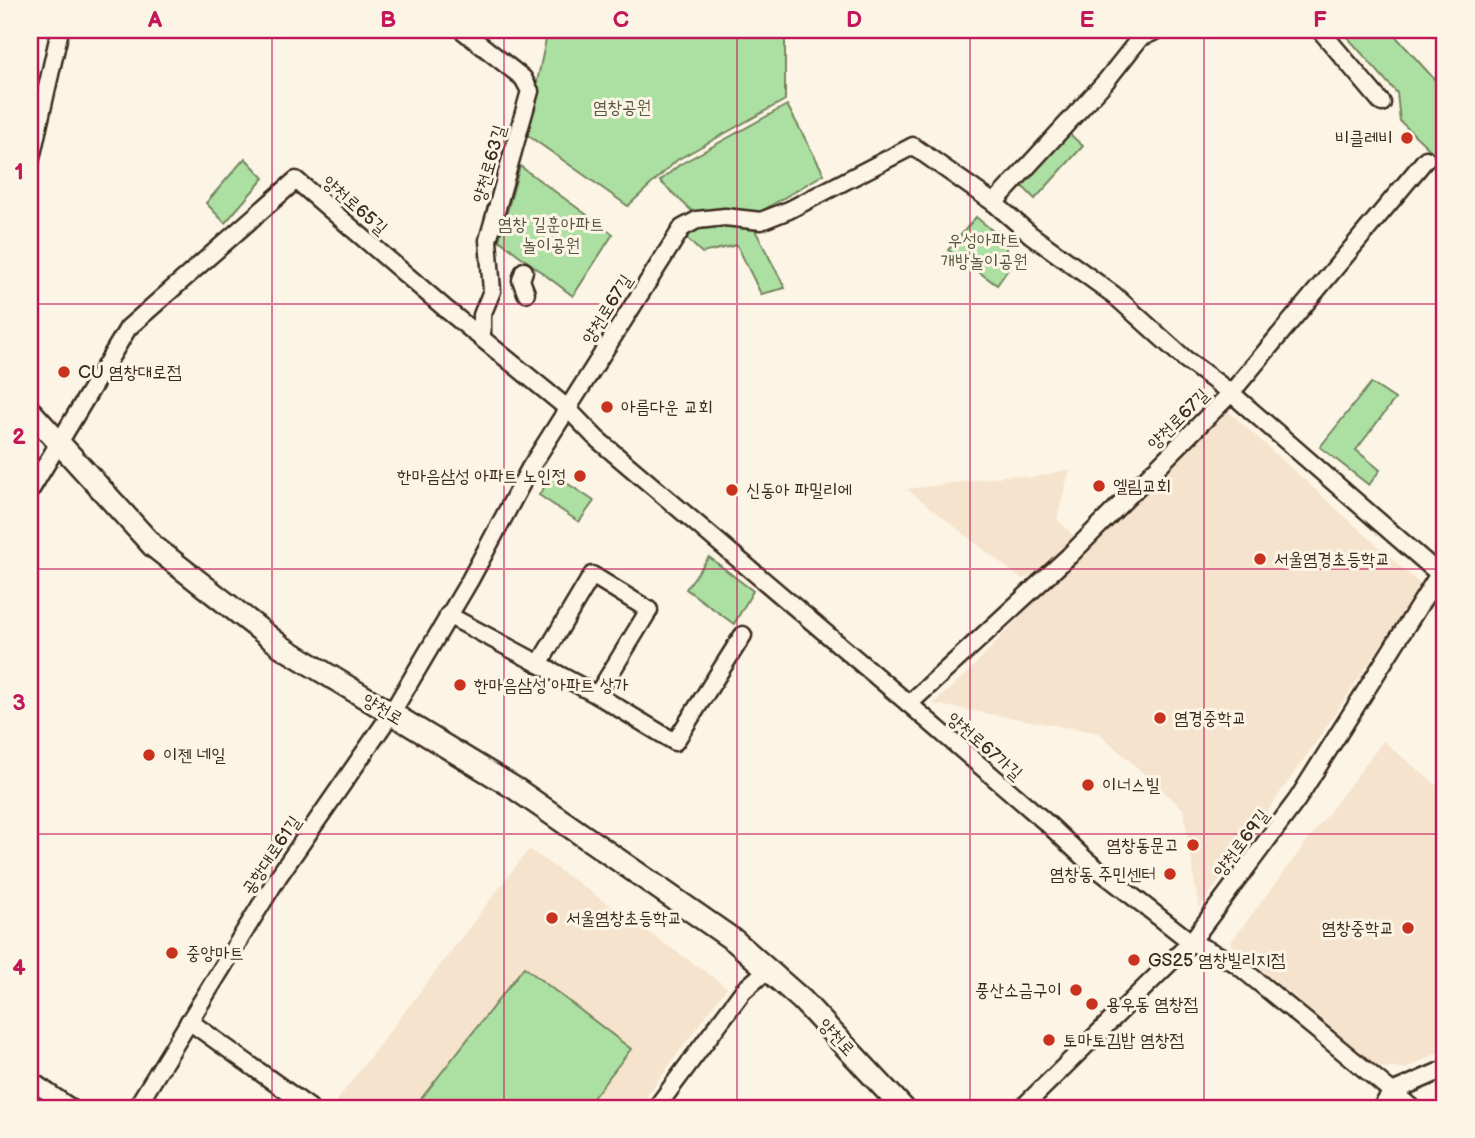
<svg xmlns="http://www.w3.org/2000/svg" width="1475" height="1138" viewBox="0 0 1475 1138" font-family="'Balsamiq Sans','Poor Story',sans-serif">
	<style>
		.built { fill: #f6e3ce }
		.green { fill: #ace0a2; stroke: #748560; stroke-width: 2 }
		.lines { fill: none; stroke-linecap: round; stroke-linejoin: round }
		.minor-casing { stroke: #3b2a1e; stroke-width: 21 }
		.secondary-casing { stroke: #3b2a1e; stroke-width: 26 }
		.minor { stroke: #fcf5e5; stroke-width: 16 }
		.secondary { stroke: #fcf5e5; stroke-width: 21 }
		.grid { fill: none; stroke: #c2185b; stroke-width: 2; stroke-opacity: 0.55 }
		.poi-dot { fill: #c8321e; stroke: #fcf5e5; stroke-width: 2.5 }
		.labels { text-anchor: middle; stroke-width: 6; stroke-linejoin: round; paint-order: stroke }
		.park-label { font-size: 18px; fill: #57583f; stroke: #fcf5e5 }
		.poi-label { font-size: 18px; fill: #3b2a1e; stroke: #fcf5e5; text-anchor: start }
		.street-label { font-size: 18px; fill: #3b2a1e; stroke: #fcf5e5 }
		.neatline { fill: none; stroke: #c2185b; stroke-width: 2.5 }
		.grid-label { font-size: 23px; text-anchor: middle; font-weight: bold; fill: #c2185b }
	</style>
	<rect width="100%" height="100%" fill="#fcf5e5"/>
	<filter id="ink" filterUnits="userSpaceOnUse"><feTurbulence type="fractalNoise" baseFrequency=".0143" numOctaves="2"/><feDisplacementMap in="SourceGraphic" scale="14" xChannelSelector="R" yChannelSelector="G"/><feConvolveMatrix kernelMatrix="1 2 1 2 8 2 1 2 1" color-interpolation-filters="sRGB"/></filter>
	<g filter="url(#ink)">
		<g class="built">
			<polygon points="1226,409 1421,585 1323,732 1199,909 1183,809 1099,733 933,704 971,669 1098,533"/>
			<polygon points="1070,469 1057,519 1077,539 1042,574 1021,579 907,489 1012,475 1031,478"/>
			<polygon points="1383,741 1445,792 1445,1049 1406,1069 1378,1067 1230,943"/>
			<polygon points="529,849 727,987 638,1108 331,1108"/>
		</g>
		<g class="green">
			<polygon points="548,30 785,30 785,100 677,160 628,206 526,134"/>
			<polygon points="1341,30 1390,30 1445,91 1445,164 1400,121 1397,93"/>
			<polygon points="787,105 824,174 758,213 695,214 660,181 679,165"/>
			<polygon points="1064,129 1083,146 1035,199 1017,181"/>
			<polygon points="245,158 264,178 225,223 206,203"/>
			<polygon points="520,166 613,234 573,296 499,240"/>
			<polygon points="976,217 1005,241 1009,268 997,285 948,250"/>
			<polygon points="726,221 754,228 785,288 761,294 737,245 702,253 682,234 697,225"/>
			<polygon points="1371,383 1395,399 1356,450 1380,470 1369,485 1320,447"/>
			<polygon points="553,474 594,501 579,522 539,495"/>
			<polygon points="709,557 753,591 734,624 686,589"/>
			<polygon points="524,967 631,1049 585,1108 414,1108"/>
		</g>
		<g class="lines">
			<defs>
				<g id="minor">
					<polyline points="462,30 523,78 530,91 488,240 492,291 482,315 482,338"/>
					<polyline points="1320,30 1382,103"/>
					<polyline points="30,163 60,30"/>
					<polyline points="994,203 1106,81 1140,38 1158,30"/>
					<polyline points="524,271 521,280 526,293"/>
					<polyline points="30,491 128,328 296,180 447,310 567,408 597,439 909,704 1049,825 1086,860 1191,942 1235,963 1412,1108"/>
					<polyline points="448,615 597,695 675,742 743,635"/>
					<polyline points="539,664 592,575 649,610 597,695"/>
					<polyline points="909,704 1069,556 1231,393 1426,159"/>
					<polyline points="189,1021 310,1108"/>
					<polyline points="30,1080 71,1108"/>
					<polyline points="136,1108 278,877 391,714 470,580 530,468 682,228 697,220 725,217 761,221 789,210 913,146 994,203 1031,235 1114,295 1185,359 1231,393 1445,579"/>
					<polyline points="656,1108 743,991 767,970"/>
					<polyline points="1022,1108 1191,942 1297,800 1444,566"/>
					<polyline points="1381,1108 1392,1092 1445,1069"/>
				</g>
				<polyline id="secondary" points="30,411 153,546 282,647 516,789 735,941 802,1000 903,1108"/>
			</defs>
			<use href="#minor" class="minor-casing"/>
			<use href="#secondary" class="secondary-casing"/>
			<use href="#minor" class="minor"/>
			<use href="#secondary" class="secondary"/>
		</g>
	</g>
	<path class="grid" d="M272,30V1108M504,30V1108M737,30V1108M970,30V1108M1204,30V1108M30,304H1445M30,569H1445M30,834H1445"/>
	<g class="poi-dot">
		<circle cx="1407" cy="138" r="7"/>
		<circle cx="64" cy="372" r="7"/>
		<circle cx="607" cy="407" r="7"/>
		<circle cx="580" cy="476" r="7"/>
		<circle cx="1099" cy="486" r="7"/>
		<circle cx="732" cy="490" r="7"/>
		<circle cx="1260" cy="559" r="7"/>
		<circle cx="460" cy="685" r="7"/>
		<circle cx="1160" cy="718" r="7"/>
		<circle cx="149" cy="755" r="7"/>
		<circle cx="1088" cy="785" r="7"/>
		<circle cx="1193" cy="845" r="7"/>
		<circle cx="1170" cy="874" r="7"/>
		<circle cx="552" cy="918" r="7"/>
		<circle cx="1408" cy="928" r="7"/>
		<circle cx="172" cy="953" r="7"/>
		<circle cx="1134" cy="960" r="7"/>
		<circle cx="1076" cy="990" r="7"/>
		<circle cx="1092" cy="1004" r="7"/>
		<circle cx="1049" cy="1040" r="7"/>
	</g>
	<g class="labels">
		<g class="park-label">
			<text x="622" y="113">염창공원</text>
			<text x="551" y="230">염창 길훈아파트<tspan x="551" dy="21">놀이공원</tspan></text>
			<text x="984" y="246">우성아파트<tspan x="984" dy="21">개방놀이공원</tspan></text>
		</g>
		<g class="poi-label">
			<text x="1393" y="144" text-anchor="end">비클레비</text>
			<text x="78" y="378">CU 염창대로점</text>
			<text x="621" y="413">아름다운 교회</text>
			<text x="566" y="482" text-anchor="end">한마음삼성 아파트 노인정</text>
			<text x="1113" y="492">엘림교회</text>
			<text x="746" y="496">신동아 파밀리에</text>
			<text x="1274" y="565">서울염경초등학교</text>
			<text x="474" y="691">한마음삼성 아파트 상가</text>
			<text x="1174" y="724">염경중학교</text>
			<text x="163" y="761">이젠 네일</text>
			<text x="1102" y="791">이너스빌</text>
			<text x="1179" y="851" text-anchor="end">염창동문고</text>
			<text x="1156" y="880" text-anchor="end">염창동 주민센터</text>
			<text x="566" y="924">서울염창초등학교</text>
			<text x="1394" y="934" text-anchor="end">염창중학교</text>
			<text x="186" y="959">중앙마트</text>
			<text x="1148" y="966">GS25 염창빌리지점</text>
			<text x="1062" y="996" text-anchor="end">풍산소금구이</text>
			<text x="1106" y="1010">용우동 염창점</text>
			<text x="1063" y="1046">토마토김밥 염창점</text>
		</g>
		<g class="street-label">
			<text transform="translate(489 164) rotate(-74)" y="6">양천로63길</text>
			<text transform="translate(355 205) rotate(41)" y="6">양천로65길</text>
			<text transform="translate(607 309) rotate(-58)" y="6">양천로67길</text>
			<text transform="translate(1178 419) rotate(-45)" y="6">양천로67길</text>
			<text transform="translate(383 709) rotate(31)" y="6">양천로</text>
			<text transform="translate(985 746) rotate(41)" y="6">양천로67가길</text>
			<text transform="translate(1241 843) rotate(-53)" y="6">양천로69길</text>
			<text transform="translate(271 855) rotate(-56)" y="6">공항대로61길</text>
			<text transform="translate(837 1037) rotate(47)" y="6">양천로</text>
		</g>
	</g>
	<rect width="1475" height="1138" fill="none" stroke="#fcf5e5" stroke-width="77"/>
	<rect x="38" y="38" width="1398" height="1062" class="neatline"/>
	<g class="grid-label">
		<text x="155" y="27">A</text>
		<text x="388" y="27">B</text>
		<text x="621" y="27">C</text>
		<text x="854" y="27">D</text>
		<text x="1087" y="27">E</text>
		<text x="1320" y="27">F</text>
		<text x="19" y="179">1</text>
		<text x="19" y="444">2</text>
		<text x="19" y="710">3</text>
		<text x="19" y="975">4</text>
	</g>
</svg>
